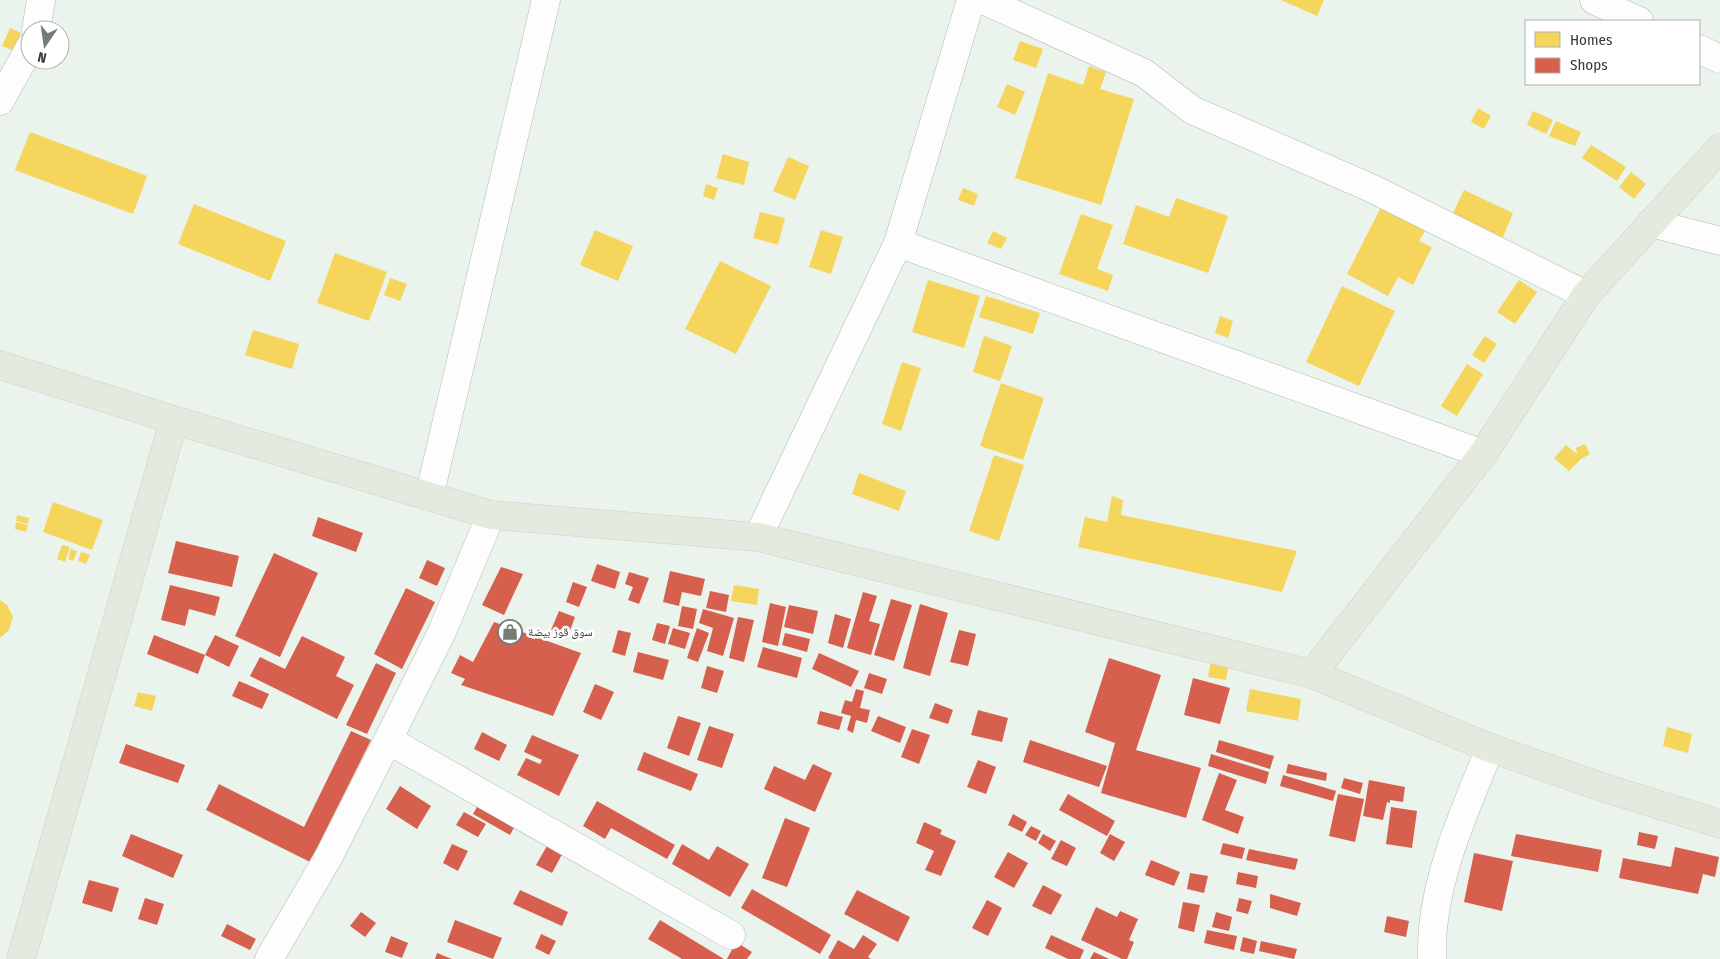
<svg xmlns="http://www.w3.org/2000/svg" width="1720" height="959" viewBox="0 0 1720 959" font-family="'Fira Sans Condensed','Noto Naskh Arabic',sans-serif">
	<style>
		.homes { fill: #f6d55c }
		.shops { fill: #d6604d }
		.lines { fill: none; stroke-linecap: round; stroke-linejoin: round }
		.minor-casing { stroke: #b1b9b3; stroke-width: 29 }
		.major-casing { stroke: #cbd0cd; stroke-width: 29 }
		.minor { stroke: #fcfdfc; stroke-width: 28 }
		.major { stroke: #e5eade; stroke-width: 28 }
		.labels { text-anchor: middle; stroke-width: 5; stroke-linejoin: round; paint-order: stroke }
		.poi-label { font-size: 12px; fill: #343b36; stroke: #fff; text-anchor: start }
	</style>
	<rect width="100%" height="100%" fill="#eaf4ed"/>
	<g class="homes">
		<polygon points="1281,0 1324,0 1317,16"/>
		<polygon points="10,28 21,33 14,51 2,46"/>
		<polygon points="1020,41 1043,49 1036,68 1013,60"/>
		<polygon points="1089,66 1106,72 1100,89 1134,99 1101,205 1015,178 1048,73 1083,85"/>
		<polygon points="1007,84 1025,92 1015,115 997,107"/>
		<polygon points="1478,108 1491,116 1484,129 1471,122"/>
		<polygon points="1533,111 1553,120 1546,134 1527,125"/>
		<polygon points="1556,121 1581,132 1575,146 1549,136"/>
		<polygon points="30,132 147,176 133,214 15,170"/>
		<polygon points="1591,145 1626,167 1617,181 1582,158"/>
		<polygon points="723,154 749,162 744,185 716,178"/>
		<polygon points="788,157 809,166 795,200 773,191"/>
		<polygon points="1631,172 1646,184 1634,199 1619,187"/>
		<polygon points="706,184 718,188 714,200 703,196"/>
		<polygon points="963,188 978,194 974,206 958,200"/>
		<polygon points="1464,190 1513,213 1502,239 1452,215"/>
		<polygon points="1176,198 1228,216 1208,273 1123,244 1136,205 1169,217"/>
		<polygon points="1384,201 1429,224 1419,241 1432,247 1413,285 1398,277 1388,296 1347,274"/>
		<polygon points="194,204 286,241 270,281 178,244"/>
		<polygon points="760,212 785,218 778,245 753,238"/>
		<polygon points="1081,214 1113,225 1097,269 1113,275 1108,291 1059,274"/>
		<polygon points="595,230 633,246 618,281 580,265"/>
		<polygon points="821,230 843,237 831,274 809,267"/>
		<polygon points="993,231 1007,238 1001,249 987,243"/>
		<polygon points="335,253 387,272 369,321 317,303"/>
		<polygon points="720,261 771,286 736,354 685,329"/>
		<polygon points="390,278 407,284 400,301 384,295"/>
		<polygon points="928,280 980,296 964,348 912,332"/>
		<polygon points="1519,280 1537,292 1515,324 1497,312"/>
		<polygon points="1342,286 1395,311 1359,386 1306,362"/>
		<polygon points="986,296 1040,313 1033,334 979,317"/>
		<polygon points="1220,316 1233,321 1228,338 1215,333"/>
		<polygon points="253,330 299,344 292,369 245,355"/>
		<polygon points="984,336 1012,346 1000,381 973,372"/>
		<polygon points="1485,336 1497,344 1484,363 1472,355"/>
		<polygon points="902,362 921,368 901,431 882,424"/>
		<polygon points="1467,364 1483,374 1457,416 1441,406"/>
		<polygon points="1001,383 1044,398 1023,460 980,446"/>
		<polygon points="1585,444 1590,454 1581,459 1569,471 1554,458 1566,445 1577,454 1576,448"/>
		<polygon points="994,455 1024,465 999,541 969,531"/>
		<polygon points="859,473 906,491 899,511 852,494"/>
		<polygon points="1112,496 1123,500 1121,515 1297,551 1282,592 1078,547 1085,517 1107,522"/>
		<polygon points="53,502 103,520 92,550 43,532"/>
		<polygon points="17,515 29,518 28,524 16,521"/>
		<polygon points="16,522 28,525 26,532 15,529"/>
		<polygon points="62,545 70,547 65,562 57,559"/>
		<polygon points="71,549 77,551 73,561 68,559"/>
		<polygon points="81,552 90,555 86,564 78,561"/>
		<polygon points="734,585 759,589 757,605 731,601"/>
		<polygon points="0,600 7,605 13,617 9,630 0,638"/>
		<polygon points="1211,660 1229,663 1226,680 1208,677"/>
		<polygon points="1250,689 1301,699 1298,721 1246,711"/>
		<polygon points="138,692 156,696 152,711 134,706"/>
		<polygon points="1667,727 1692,734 1688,753 1663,746"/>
	</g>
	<g class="shops">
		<polygon points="318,517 363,533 356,552 312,536"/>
		<polygon points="176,541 239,556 232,587 168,573"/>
		<polygon points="274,553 318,573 280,657 235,636"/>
		<polygon points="427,560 445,568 437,586 419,578"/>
		<polygon points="597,564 620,572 615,589 591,581"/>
		<polygon points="501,567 523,574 504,615 482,605"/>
		<polygon points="670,571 705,579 701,596 682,592 679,606 663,602"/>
		<polygon points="629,572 649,578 639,604 628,600 633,587 625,584"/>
		<polygon points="573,582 587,587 579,607 566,602"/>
		<polygon points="170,585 220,597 215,616 189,609 185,626 161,620"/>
		<polygon points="406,588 435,602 402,669 374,654"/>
		<polygon points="710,591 729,595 726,612 706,608"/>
		<polygon points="863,592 877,596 869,621 880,624 871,655 847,648"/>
		<polygon points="891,599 912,605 894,661 874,655"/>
		<polygon points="770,603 786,607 778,646 762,642"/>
		<polygon points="920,604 948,613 930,676 903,668"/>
		<polygon points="789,605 818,611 813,634 784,627"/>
		<polygon points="682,606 697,609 693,629 678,626"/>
		<polygon points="703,609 734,618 723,656 707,651 713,628 699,623"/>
		<polygon points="559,611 575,617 568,636 551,630"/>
		<polygon points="835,614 851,619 843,648 828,643"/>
		<polygon points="738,617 754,620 744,662 729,658"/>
		<polygon points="494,622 581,653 553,716 461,685 465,679 451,673 460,655 473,662"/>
		<polygon points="657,623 670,626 665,644 652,640"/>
		<polygon points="673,628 690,633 685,649 668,644"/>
		<polygon points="697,628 709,633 698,662 687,658"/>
		<polygon points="618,630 631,633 625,656 612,652"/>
		<polygon points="959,630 976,634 968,666 950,662"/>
		<polygon points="785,633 810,639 807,652 782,645"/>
		<polygon points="154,635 205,655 198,674 147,654"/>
		<polygon points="215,635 239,646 229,667 205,655"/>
		<polygon points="302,636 345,657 336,676 354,685 337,719 250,676 260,657 285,669"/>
		<polygon points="763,647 802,658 797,678 757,667"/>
		<polygon points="638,652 669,660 663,680 633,672"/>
		<polygon points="819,653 859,671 851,687 812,669"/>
		<polygon points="1109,658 1161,675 1136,750 1201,768 1186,818 1101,793 1115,743 1085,732"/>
		<polygon points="376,663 396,673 367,734 346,725"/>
		<polygon points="707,666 724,671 717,693 701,688"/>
		<polygon points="869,673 887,679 882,694 864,688"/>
		<polygon points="1193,678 1230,688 1220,724 1184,715"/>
		<polygon points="239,681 269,694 262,709 232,696"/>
		<polygon points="595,684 614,692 601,720 583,712"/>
		<polygon points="856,689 864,691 860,708 870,710 867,723 856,720 853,733 847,730 851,716 841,713 845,700 852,702"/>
		<polygon points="935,703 953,710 948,724 929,718"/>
		<polygon points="978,710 1008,718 1002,742 971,735"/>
		<polygon points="820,711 843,717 839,730 817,724"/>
		<polygon points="678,716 701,723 689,756 667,748"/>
		<polygon points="878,716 906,727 900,743 871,731"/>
		<polygon points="709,726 734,734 722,768 697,760"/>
		<polygon points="912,729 930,735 919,764 901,757"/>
		<polygon points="351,731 371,740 310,862 206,810 219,784 304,827"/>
		<polygon points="482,732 507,745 499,761 474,749"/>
		<polygon points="532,735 579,755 559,796 517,775 526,758 540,764 542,760 524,752"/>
		<polygon points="1030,740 1107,766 1099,787 1023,762"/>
		<polygon points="1219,740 1274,756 1270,769 1216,752"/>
		<polygon points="126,744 185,765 178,783 119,763"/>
		<polygon points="644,752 698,774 691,791 637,770"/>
		<polygon points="1211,754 1269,772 1266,784 1208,766"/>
		<polygon points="978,760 996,767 986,794 967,787"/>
		<polygon points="813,764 832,773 815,812 764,789 774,766 805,780"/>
		<polygon points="1288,764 1327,773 1326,781 1286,773"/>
		<polygon points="1219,773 1237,780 1225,810 1244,817 1238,834 1202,820"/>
		<polygon points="1283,775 1336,791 1333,801 1280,786"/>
		<polygon points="1344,778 1363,783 1360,794 1341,788"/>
		<polygon points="1369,780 1405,787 1403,802 1390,800 1390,803 1387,802 1383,820 1363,816"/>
		<polygon points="400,786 431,806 417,829 386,809"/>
		<polygon points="1068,794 1115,821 1107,836 1059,810"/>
		<polygon points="1338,794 1364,799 1355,842 1329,836"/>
		<polygon points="481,800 518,820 510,835 473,814"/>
		<polygon points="597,801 675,845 667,859 611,828 605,839 583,826"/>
		<polygon points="1391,807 1417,811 1412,848 1386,844"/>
		<polygon points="464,812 486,824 478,837 456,825"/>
		<polygon points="1013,814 1027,822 1022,832 1008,825"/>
		<polygon points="785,818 810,828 787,887 762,878"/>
		<polygon points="924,822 942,830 940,834 956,841 941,876 925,870 934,851 916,843"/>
		<polygon points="1031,826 1041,831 1036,841 1025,835"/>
		<polygon points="1639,832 1658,836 1655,849 1637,845"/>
		<polygon points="131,834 183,855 173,878 122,856"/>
		<polygon points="1043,834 1056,841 1050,851 1038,843"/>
		<polygon points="1110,834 1125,842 1114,861 1100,853"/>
		<polygon points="1516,834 1602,850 1598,872 1511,856"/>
		<polygon points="551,839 566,847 552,873 536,865"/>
		<polygon points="1061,840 1076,848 1067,866 1051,859"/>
		<polygon points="1223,843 1245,848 1242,859 1220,854"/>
		<polygon points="452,844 468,851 458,871 443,863"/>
		<polygon points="682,844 709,860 717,846 749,864 730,897 672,864"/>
		<polygon points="1675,847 1719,857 1715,877 1703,874 1698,894 1619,878 1623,858 1671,867"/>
		<polygon points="1249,849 1298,859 1295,870 1246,860"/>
		<polygon points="1008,852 1028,863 1014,888 994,877"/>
		<polygon points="1474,853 1513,861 1502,911 1464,902"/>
		<polygon points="1151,860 1180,872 1174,886 1145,875"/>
		<polygon points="1238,872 1258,876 1256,888 1236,884"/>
		<polygon points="1190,873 1208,876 1204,893 1187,889"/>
		<polygon points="89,880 119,888 112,912 82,903"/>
		<polygon points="1043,885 1062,895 1051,915 1032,906"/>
		<polygon points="752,889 831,935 820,954 741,908"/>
		<polygon points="520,890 568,912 562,926 513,904"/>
		<polygon points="857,890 910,917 898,942 844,914"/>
		<polygon points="1270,894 1301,903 1297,916 1270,908"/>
		<polygon points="145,898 164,904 157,925 138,919"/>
		<polygon points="1239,898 1252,901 1248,914 1236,911"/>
		<polygon points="987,900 1002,908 988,936 972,928"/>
		<polygon points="1183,902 1200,905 1194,932 1178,928"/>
		<polygon points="1096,907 1117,917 1120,911 1138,919 1129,940 1134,942 1127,959 1122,959 1081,940"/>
		<polygon points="361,912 376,923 365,937 350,926"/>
		<polygon points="1216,912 1232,917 1229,931 1212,927"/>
		<polygon points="1387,916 1409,921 1406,937 1384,932"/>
		<polygon points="455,920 502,938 493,959 447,942"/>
		<polygon points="660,920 724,959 682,959 648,939"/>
		<polygon points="227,924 256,939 250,950 221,936"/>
		<polygon points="1207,930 1237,936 1234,950 1204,943"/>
		<polygon points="541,934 556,941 549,955 535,948"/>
		<polygon points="863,935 877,944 868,957 871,959 831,959 828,958 838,940 854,949"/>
		<polygon points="1051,935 1084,950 1080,959 1068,959 1045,948"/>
		<polygon points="391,936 408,943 402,958 385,952"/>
		<polygon points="1243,937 1257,941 1254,954 1240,951"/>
		<polygon points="1261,941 1297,949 1294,959 1259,951"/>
		<polygon points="736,942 752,952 747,959 727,959"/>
		<polygon points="1094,952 1109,959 1090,959"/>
		<polygon points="437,953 452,959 435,959"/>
	</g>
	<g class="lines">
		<defs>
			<g id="minor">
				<polyline points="983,0 1144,73 1192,110 1371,188 1586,295"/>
				<polyline points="1594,0 1639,21"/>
				<polyline points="36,30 41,0"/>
				<polyline points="1699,49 1720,59"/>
				<polyline points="0,101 30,47"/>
				<polyline points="1651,223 1720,241"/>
				<polyline points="898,243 1483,454"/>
				<polyline points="429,497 546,0"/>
				<polyline points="758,537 898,243 971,0"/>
				<polyline points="388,740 731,935"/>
				<polyline points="269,959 329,856 388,740 441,634 491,515"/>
				<path d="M1432,959C1432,949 1432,938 1433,928C1439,865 1467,806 1490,748"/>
			</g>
			<g id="major">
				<polyline points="0,365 174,420 491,515 758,537 1312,674 1490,748 1605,788 1720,824"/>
				<polyline points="1312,674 1483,454 1586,295 1720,148"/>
				<polyline points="21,959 174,420"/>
			</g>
		</defs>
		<use href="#minor" class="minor-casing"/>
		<use href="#major" class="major-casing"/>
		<use href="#minor" class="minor"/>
		<use href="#major" class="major"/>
	</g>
	<defs>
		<symbol id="shop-ring" viewBox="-11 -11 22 22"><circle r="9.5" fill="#fff" stroke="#747c76" stroke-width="1.5"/><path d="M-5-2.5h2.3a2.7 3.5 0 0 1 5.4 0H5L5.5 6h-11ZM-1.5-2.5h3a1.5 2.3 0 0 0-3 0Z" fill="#747c76"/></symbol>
	</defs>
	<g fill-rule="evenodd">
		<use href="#shop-ring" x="496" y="618" width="28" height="28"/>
	</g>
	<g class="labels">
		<g class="poi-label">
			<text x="528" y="636">سوق قوز بيضة</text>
		</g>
	</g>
	<rect x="1525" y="20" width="175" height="65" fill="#ffffff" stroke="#aeb1af"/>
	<rect x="1535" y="32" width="25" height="15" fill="#f6d55c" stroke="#aeb1af"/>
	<text x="1570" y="45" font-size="15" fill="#343b36">Homes</text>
	<rect x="1535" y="58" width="25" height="15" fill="#d6604d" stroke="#aeb1af"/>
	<text x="1570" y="70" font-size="15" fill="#343b36">Shops</text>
	<g transform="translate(45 45) rotate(193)"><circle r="24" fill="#ffffff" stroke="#aeb1af"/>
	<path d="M0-4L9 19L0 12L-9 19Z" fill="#747c76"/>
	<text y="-8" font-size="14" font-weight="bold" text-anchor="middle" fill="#343b36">N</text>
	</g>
</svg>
